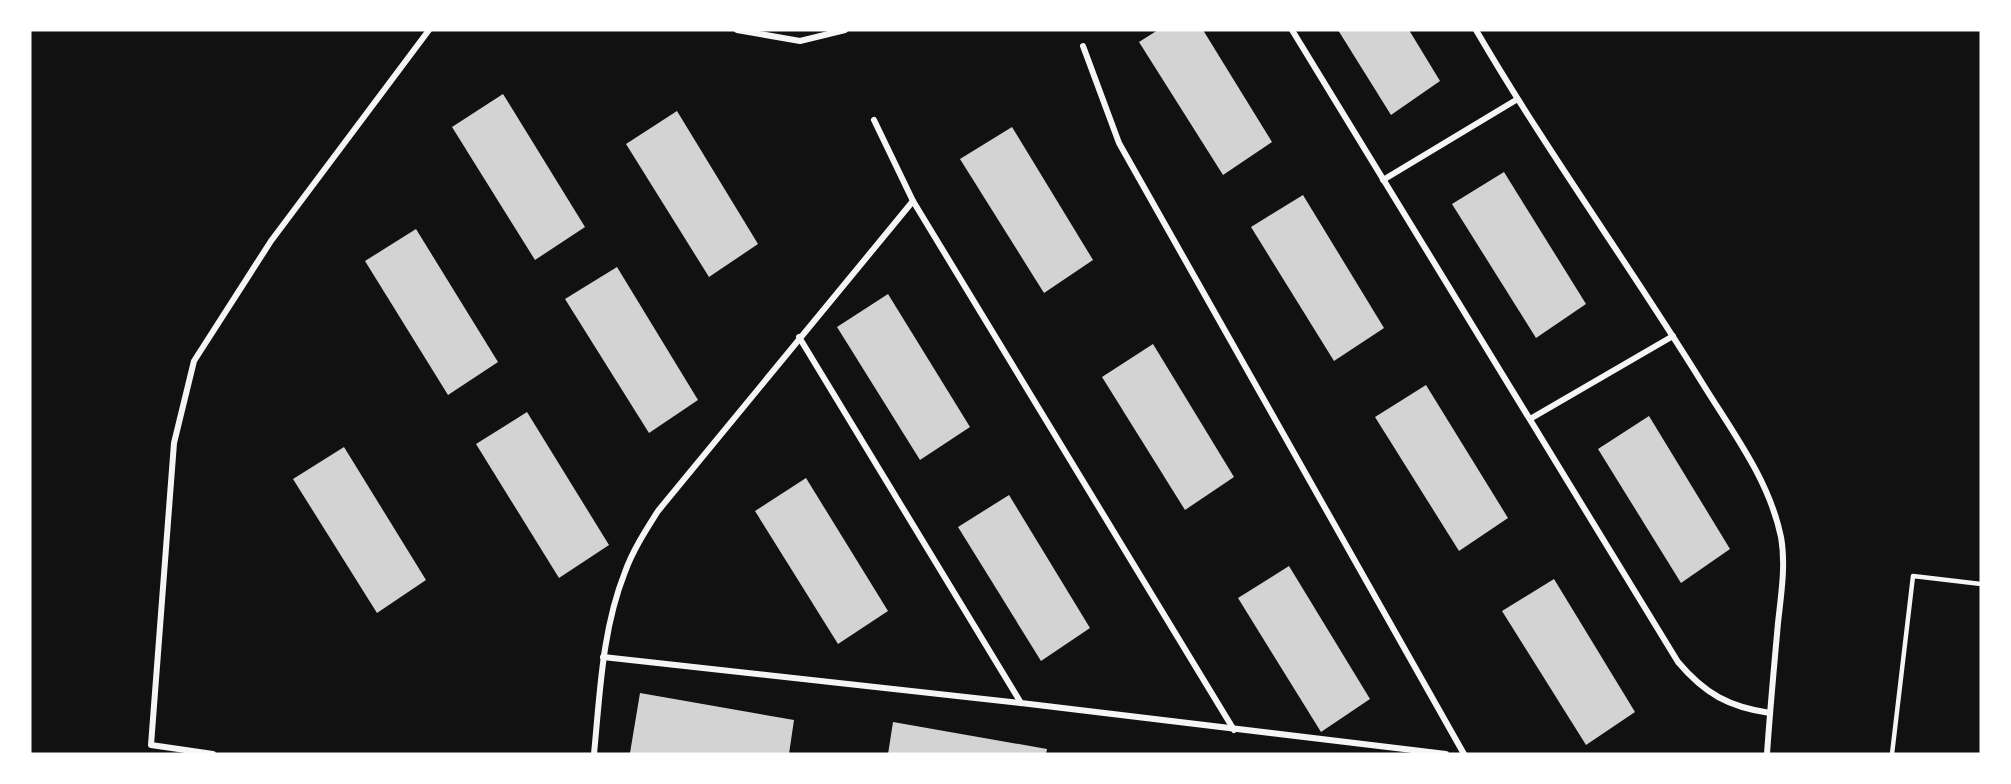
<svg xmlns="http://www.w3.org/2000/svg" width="2011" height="784" viewBox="0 0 2011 784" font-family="'Source Sans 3',sans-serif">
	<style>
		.building { fill: #d3d3d3 }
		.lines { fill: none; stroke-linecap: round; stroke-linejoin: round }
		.service { stroke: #f5f5f5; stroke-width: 4.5 }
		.minor { stroke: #f5f5f5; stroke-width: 6 }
	</style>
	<rect width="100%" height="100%" fill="#111"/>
	<g class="building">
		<polygon points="1158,30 1203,30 1272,142 1223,175 1139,42"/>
		<polygon points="1338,30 1409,30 1440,81 1391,115"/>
		<polygon points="503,94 585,227 535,260 452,127"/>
		<polygon points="677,111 758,244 709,277 626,144"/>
		<polygon points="1012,127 1093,260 1044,293 960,159"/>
		<polygon points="1504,172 1586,304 1536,338 1452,204"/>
		<polygon points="1303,195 1384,328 1334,361 1251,227"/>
		<polygon points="416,229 498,362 448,395 365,261"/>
		<polygon points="617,267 698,400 649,433 565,299"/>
		<polygon points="888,294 970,427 920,460 837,327"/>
		<polygon points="1153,344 1234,477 1185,510 1102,377"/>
		<polygon points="1426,385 1508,518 1459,551 1375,417"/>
		<polygon points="527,412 609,545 559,578 476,444"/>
		<polygon points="1649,416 1730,549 1681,583 1598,449"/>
		<polygon points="344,447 426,580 377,613 293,479"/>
		<polygon points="806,478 888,611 838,644 755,511"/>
		<polygon points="1009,495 1090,628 1041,661 958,527"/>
		<polygon points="1289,566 1370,699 1321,732 1238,598"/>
		<polygon points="1554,579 1635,712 1586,745 1502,611"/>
		<polygon points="640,693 794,720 789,754 630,753"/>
		<polygon points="893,722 1047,749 1046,754 888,754"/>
	</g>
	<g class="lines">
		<polyline class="service" points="1892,754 1913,576 1981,584"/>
		<g class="minor">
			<polyline points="737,30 800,41 845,30"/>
			<path d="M1292,30L1678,662C1705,694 1729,707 1770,713"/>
			<path d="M1476,30C1546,150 1628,263 1701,381C1731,430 1769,479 1781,537C1786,565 1781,595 1778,623C1774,667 1770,710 1767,754"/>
			<polyline points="1083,46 1119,143 1464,754"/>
			<polyline points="874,120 913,201 1234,730"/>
			<polyline points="1383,180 1516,100"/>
			<polyline points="799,337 1021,703"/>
			<polyline points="1530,419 1673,336"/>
			<polyline points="603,657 1021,703 1446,754"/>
			<polyline points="213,754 151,745 174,443 194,361 271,241 429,30"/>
			<path d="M594,754C600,693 602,630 625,572C633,550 646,530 658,511L913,201"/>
		</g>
	</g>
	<rect width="2011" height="784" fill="none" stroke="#ffffff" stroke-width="63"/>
</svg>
